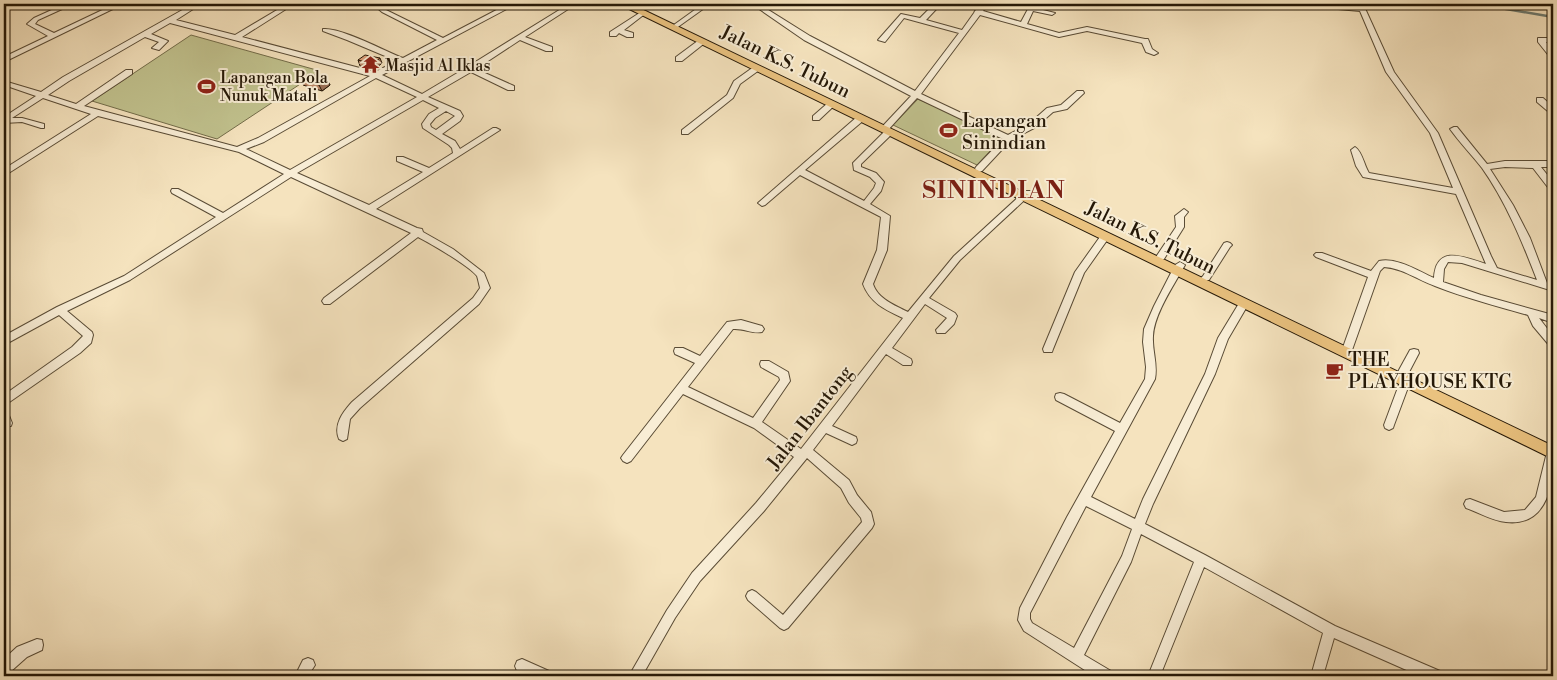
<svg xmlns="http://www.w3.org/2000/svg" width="1557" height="680" viewBox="0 0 1557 680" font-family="'Libre Bodoni',serif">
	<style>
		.green { fill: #c1c28e; stroke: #736d4a }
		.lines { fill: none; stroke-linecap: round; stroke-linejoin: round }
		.stream { stroke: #6d7b71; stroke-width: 2.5 }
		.minor-casing { stroke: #594b35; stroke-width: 2 }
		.highway-casing { stroke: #251807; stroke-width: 2 }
		.minor { fill: #f8edd5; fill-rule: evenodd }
		.highway { fill: #eac27f; fill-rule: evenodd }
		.wall { fill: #bd8969; stroke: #251807 }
		.shaded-wall { fill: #9a6f55; stroke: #251807 }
		.building { fill: #dc9f7a; stroke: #251807 }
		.labels { text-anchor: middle; stroke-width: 4; stroke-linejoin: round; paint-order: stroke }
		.far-poi-label { font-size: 16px; fill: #251807; stroke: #f8edd5; text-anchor: start }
		.street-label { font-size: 19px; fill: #251807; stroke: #f8edd5 }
		.poi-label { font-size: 19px; fill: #251807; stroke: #f8edd5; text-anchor: start }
		.district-label { font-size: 24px; font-weight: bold; letter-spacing: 1px; fill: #7a1f14; stroke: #f8edd5 }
	</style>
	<rect width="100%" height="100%" fill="#f5e3be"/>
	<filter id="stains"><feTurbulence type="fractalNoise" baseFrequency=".004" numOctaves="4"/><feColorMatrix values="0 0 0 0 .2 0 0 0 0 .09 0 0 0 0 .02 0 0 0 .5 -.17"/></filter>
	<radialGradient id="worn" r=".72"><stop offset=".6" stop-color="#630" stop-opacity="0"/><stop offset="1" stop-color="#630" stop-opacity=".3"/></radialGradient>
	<g class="green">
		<polygon points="191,35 320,71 217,139 92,101"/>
		<polygon points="918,99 1003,137 977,165 893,125"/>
	</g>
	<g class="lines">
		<polyline class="stream" points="1493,4 1506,9 1553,17"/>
		<defs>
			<g id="minor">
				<polygon points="65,4 73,4 38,20 35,24 54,33 115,4 123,4 4,62 4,57 48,36 27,24 34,18"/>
				<path d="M193,4H201L176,20L235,35L287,4H294L242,37L375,72L397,61L347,40L323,31V29C340,27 385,51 403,58L437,40L382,12L375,6L376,4H382V6L386,10L443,38L508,4H516L382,75L422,94L464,69L569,4H576L525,37L552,47V51H546L520,40L476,69L514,86V90H508L471,72L428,97L460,111L463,116L460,121L442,134L455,141L460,149L493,128H496L500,130L376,209L417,228L422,229L423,232L453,249L484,273L490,288L479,304L360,408L350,419L347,439L343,441L339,439C333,425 343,412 352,402L473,298L480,288C479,284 478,279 477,276C469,266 430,243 418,237L330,304H324L322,301L324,298L411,233L291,177L130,280L67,311L92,332L93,335L91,343L80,353L8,403L4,404V395L72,347L83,336L59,315L4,345V336L57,307L124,276L216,217L172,193L171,191L172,189H178L223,213L284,174L239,152L98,116L4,176V169L91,114L43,98L12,118H22L44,124V128H41L22,122L4,123V117L36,96L4,85V81L41,92L63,77ZM170,23L370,76L258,138L237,147L84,106L132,74V70H126L76,104L48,95L69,81L145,37L159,42L152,48L159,50L168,41L151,34ZM376,78L417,97L290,170L246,149L264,142ZM423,100L439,108L429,114L422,124L423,128L449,145L452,148L453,153L429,168L403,157H397V161L423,172L369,205L297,173ZM446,111L455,116L436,130L431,127L430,124L435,118Z"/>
				<polygon points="703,4 710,4 675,29 671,29 671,27"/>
				<path d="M752,4H759L810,36L915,91L959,33L904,18L885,42L878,40L901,14L920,18L934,4H941L926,20L962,30L974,13L975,11L982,4H988L983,11L1021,22L1028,9L1031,7L1055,13L1052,15L1033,11L1027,24L1059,33L1087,27L1145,39H1148L1152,49L1158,53L1154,55L1146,52L1142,43L1087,31L1059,37L980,15L921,94L1008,135L1030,123L1047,108L1061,105L1077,91H1083L1084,93L1067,109L1053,112L1036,127L1011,140L982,171L979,172L975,169L976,167L1003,139L917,98L888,130H892V134L861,164V167L876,173L884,182L881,191L870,204L890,216L887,250L873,284C878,299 894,305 908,312L954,256L1025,191H1031L1032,193L960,260L929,298L955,313L957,316L954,324L945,333H937L936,330L947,318L925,304L892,348L911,359L912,362L911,365H903L886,354L832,426L856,437L857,440L856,443L852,445L826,433L813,450L849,480L857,495L871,512L874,524L872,528L788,628L784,630L780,628L748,600L746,596L748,592L752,590L756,592L783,615L862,522L861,518L849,503L841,488L807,458L764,511L700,581L675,618L642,676H629L667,610L692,573L756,503L794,457L754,428L683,394L631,461L627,463L623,461L621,458L623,455L695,363L675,354L674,351L675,348H683L700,356L727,322L741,320L762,326L764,329L762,332C753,334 743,328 733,329L688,387L753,418L780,380L779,377L761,367L760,364L761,361H769L788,372L790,381L762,422L801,449L903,318C886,310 870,303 863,284L877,250L881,217L800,175L765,205L762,206L758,203L858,116H864V120L805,170L864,201L874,188L876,183L870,177L854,170L853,163L885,131L880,129L911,96L804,40Z"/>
				<polygon points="1206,4 1212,4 1212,5 1209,7 1207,6"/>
				<path d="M1331,4L1358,7L1357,4H1363L1394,72L1438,133L1491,256L1497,268L1537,280C1522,241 1506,202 1482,168C1472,155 1460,143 1450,129L1454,127H1457L1487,164L1505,161H1553V167H1541L1553,182V191L1550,190L1533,168L1505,167L1490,169L1513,205L1530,238L1547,283L1553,285V291L1462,263L1448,262L1444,269L1443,282L1481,295L1553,315V323L1539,318L1553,336V346L1549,345L1533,326L1528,315C1497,306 1465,298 1435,286C1418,280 1402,268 1384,267L1380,271L1351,353L1350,356H1342L1341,353L1368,277L1316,257L1314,255L1316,253H1322L1371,271L1379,261C1397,257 1418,271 1434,278C1436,244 1464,257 1486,264L1456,194L1363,177L1356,166L1351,150L1355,147C1362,151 1364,165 1369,173L1453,188L1430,133L1386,72L1360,11L1338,9Z"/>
				<polygon points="641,12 646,13 624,30 633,33 633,37 627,37 619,33 616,36 610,36 610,32"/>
				<polygon points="1538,38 1553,38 1553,42 1546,42 1553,51 1553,57 1550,57 1538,42"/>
				<polygon points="699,40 706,42 682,61 676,61 676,57"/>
				<polygon points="755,66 758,66 762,68 740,84 733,98 688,134 682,134 682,130 727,95 734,81"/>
				<polygon points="1537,98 1543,98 1553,107 1553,113 1550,113 1537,102"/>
				<polygon points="829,102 832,102 836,104 819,120 813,120 813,116"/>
				<polygon points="1184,209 1188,212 1184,217 1184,227 1164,259 1158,259 1156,257 1176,227 1175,216"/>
				<polygon points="1105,233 1110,236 1084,273 1053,349 1052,352 1044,352 1043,349 1075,272 1102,234"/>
				<polygon points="1227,242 1230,243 1232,245 1230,247 1209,280 1203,280 1201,278 1203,276 1224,243"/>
				<path d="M1180,262L1185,265C1174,285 1154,314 1153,336C1152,351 1158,364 1155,379L1091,497L1135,519L1143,499L1205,374L1218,338L1241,300H1247L1249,303L1228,339L1215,374L1153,504L1145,524L1205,555L1335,626L1440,671L1441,676H1420L1334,638L1323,676H1311L1323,633L1204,567L1160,676H1148L1194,562L1141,534L1131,562L1084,655L1111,671L1112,676H1094L1024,631L1018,620L1020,608L1067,517L1115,431L1056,400L1055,397L1056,394L1060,393L1064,394L1120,423L1145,379L1146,367L1143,342L1144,329L1154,306L1175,265ZM1086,506L1132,529L1122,556L1074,648L1032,623L1030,619V613Z"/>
				<polygon points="1414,349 1418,350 1419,353 1407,376 1399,376 1398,373 1399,370 1410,350"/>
				<polygon points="1405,378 1409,379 1410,382 1394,425 1393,428 1389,430 1385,428 1384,425 1400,382 1401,379"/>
				<polygon points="4,412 8,413 12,423 11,426 4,426"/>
				<path d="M1553,447C1555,480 1549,527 1506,522C1493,521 1478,512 1466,508L1464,504L1466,500L1470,499L1504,512L1525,510L1536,497L1547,452L1549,449Z"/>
				<polygon points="37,639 42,640 43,645 42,650 27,657 9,673 4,674 4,659 17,647"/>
				<polygon points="308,658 313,660 315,665 308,676 295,676 303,660"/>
				<polygon points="522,659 549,671 550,676 530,676 517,671 515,666 517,661"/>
			</g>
			<polygon id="highway" points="619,4 631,4 1553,446 1553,459"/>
		</defs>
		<use href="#minor" class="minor-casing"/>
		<use href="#highway" class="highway-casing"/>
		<use href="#minor" class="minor"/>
		<use href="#highway" class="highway"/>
	</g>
	<g class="wall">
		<polygon points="358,60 382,63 374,70 360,66"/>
		<polygon points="327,79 330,85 322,91 303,85 300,80"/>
	</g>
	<g class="shaded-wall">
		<polygon points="380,58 382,63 374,70 372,64"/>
		<polygon points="327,79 330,85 322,91 319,85"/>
	</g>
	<g class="building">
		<polygon points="365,55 380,58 372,64 358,60"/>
		<polygon points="309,74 327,79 319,85 300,80"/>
	</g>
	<defs>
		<symbol id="temple-bare" viewBox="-9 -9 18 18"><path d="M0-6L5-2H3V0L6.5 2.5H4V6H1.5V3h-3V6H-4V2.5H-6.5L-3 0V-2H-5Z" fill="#8f2418" stroke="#f8edd5" stroke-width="2.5" paint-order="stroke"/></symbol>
		<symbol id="stadium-bare" viewBox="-9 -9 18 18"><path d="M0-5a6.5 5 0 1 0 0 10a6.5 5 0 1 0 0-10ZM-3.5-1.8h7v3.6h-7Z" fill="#8f2418" stroke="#f8edd5" stroke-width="2.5" paint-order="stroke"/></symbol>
		<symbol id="cafe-bare" viewBox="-9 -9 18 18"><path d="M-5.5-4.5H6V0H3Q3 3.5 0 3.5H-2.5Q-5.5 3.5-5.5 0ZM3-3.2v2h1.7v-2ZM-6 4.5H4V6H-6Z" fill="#8f2418" stroke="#f8edd5" stroke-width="2.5" paint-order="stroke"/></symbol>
	</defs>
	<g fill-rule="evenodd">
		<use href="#temple-bare" x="358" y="52" width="25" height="25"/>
		<use href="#stadium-bare" x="194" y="74" width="25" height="25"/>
		<use href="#stadium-bare" x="936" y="118" width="25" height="25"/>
		<use href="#cafe-bare" x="1322" y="358" width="25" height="25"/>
	</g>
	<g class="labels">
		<g class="far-poi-label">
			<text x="385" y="71">Masjid Al Iklas</text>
			<text x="220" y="83">Lapangan Bola<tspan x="220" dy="18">Nunuk Matali</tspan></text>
		</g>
		<g class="street-label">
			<text transform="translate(786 61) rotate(26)" y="7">Jalan K.S. Tubun</text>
			<text transform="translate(1151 237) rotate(26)" y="7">Jalan K.S. Tubun</text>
			<text transform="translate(809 417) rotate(-52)" y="7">Jalan Ibantong</text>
		</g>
		<g class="poi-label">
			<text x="962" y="127">Lapangan<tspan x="962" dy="22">Sinindian</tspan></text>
			<text x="1348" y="366">THE<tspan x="1348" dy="22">PLAYHOUSE KTG</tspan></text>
		</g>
		<g class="district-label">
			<text x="994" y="198">SININDIAN</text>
		</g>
	</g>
	<rect width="1557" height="680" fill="none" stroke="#f5e3be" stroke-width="20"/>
	<rect x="5" y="5" width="1547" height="670" fill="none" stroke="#251807" stroke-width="2.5"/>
	<rect x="10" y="10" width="1537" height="660" fill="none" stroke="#251807"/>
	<rect width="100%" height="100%" filter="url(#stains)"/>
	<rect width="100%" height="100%" fill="url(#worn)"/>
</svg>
